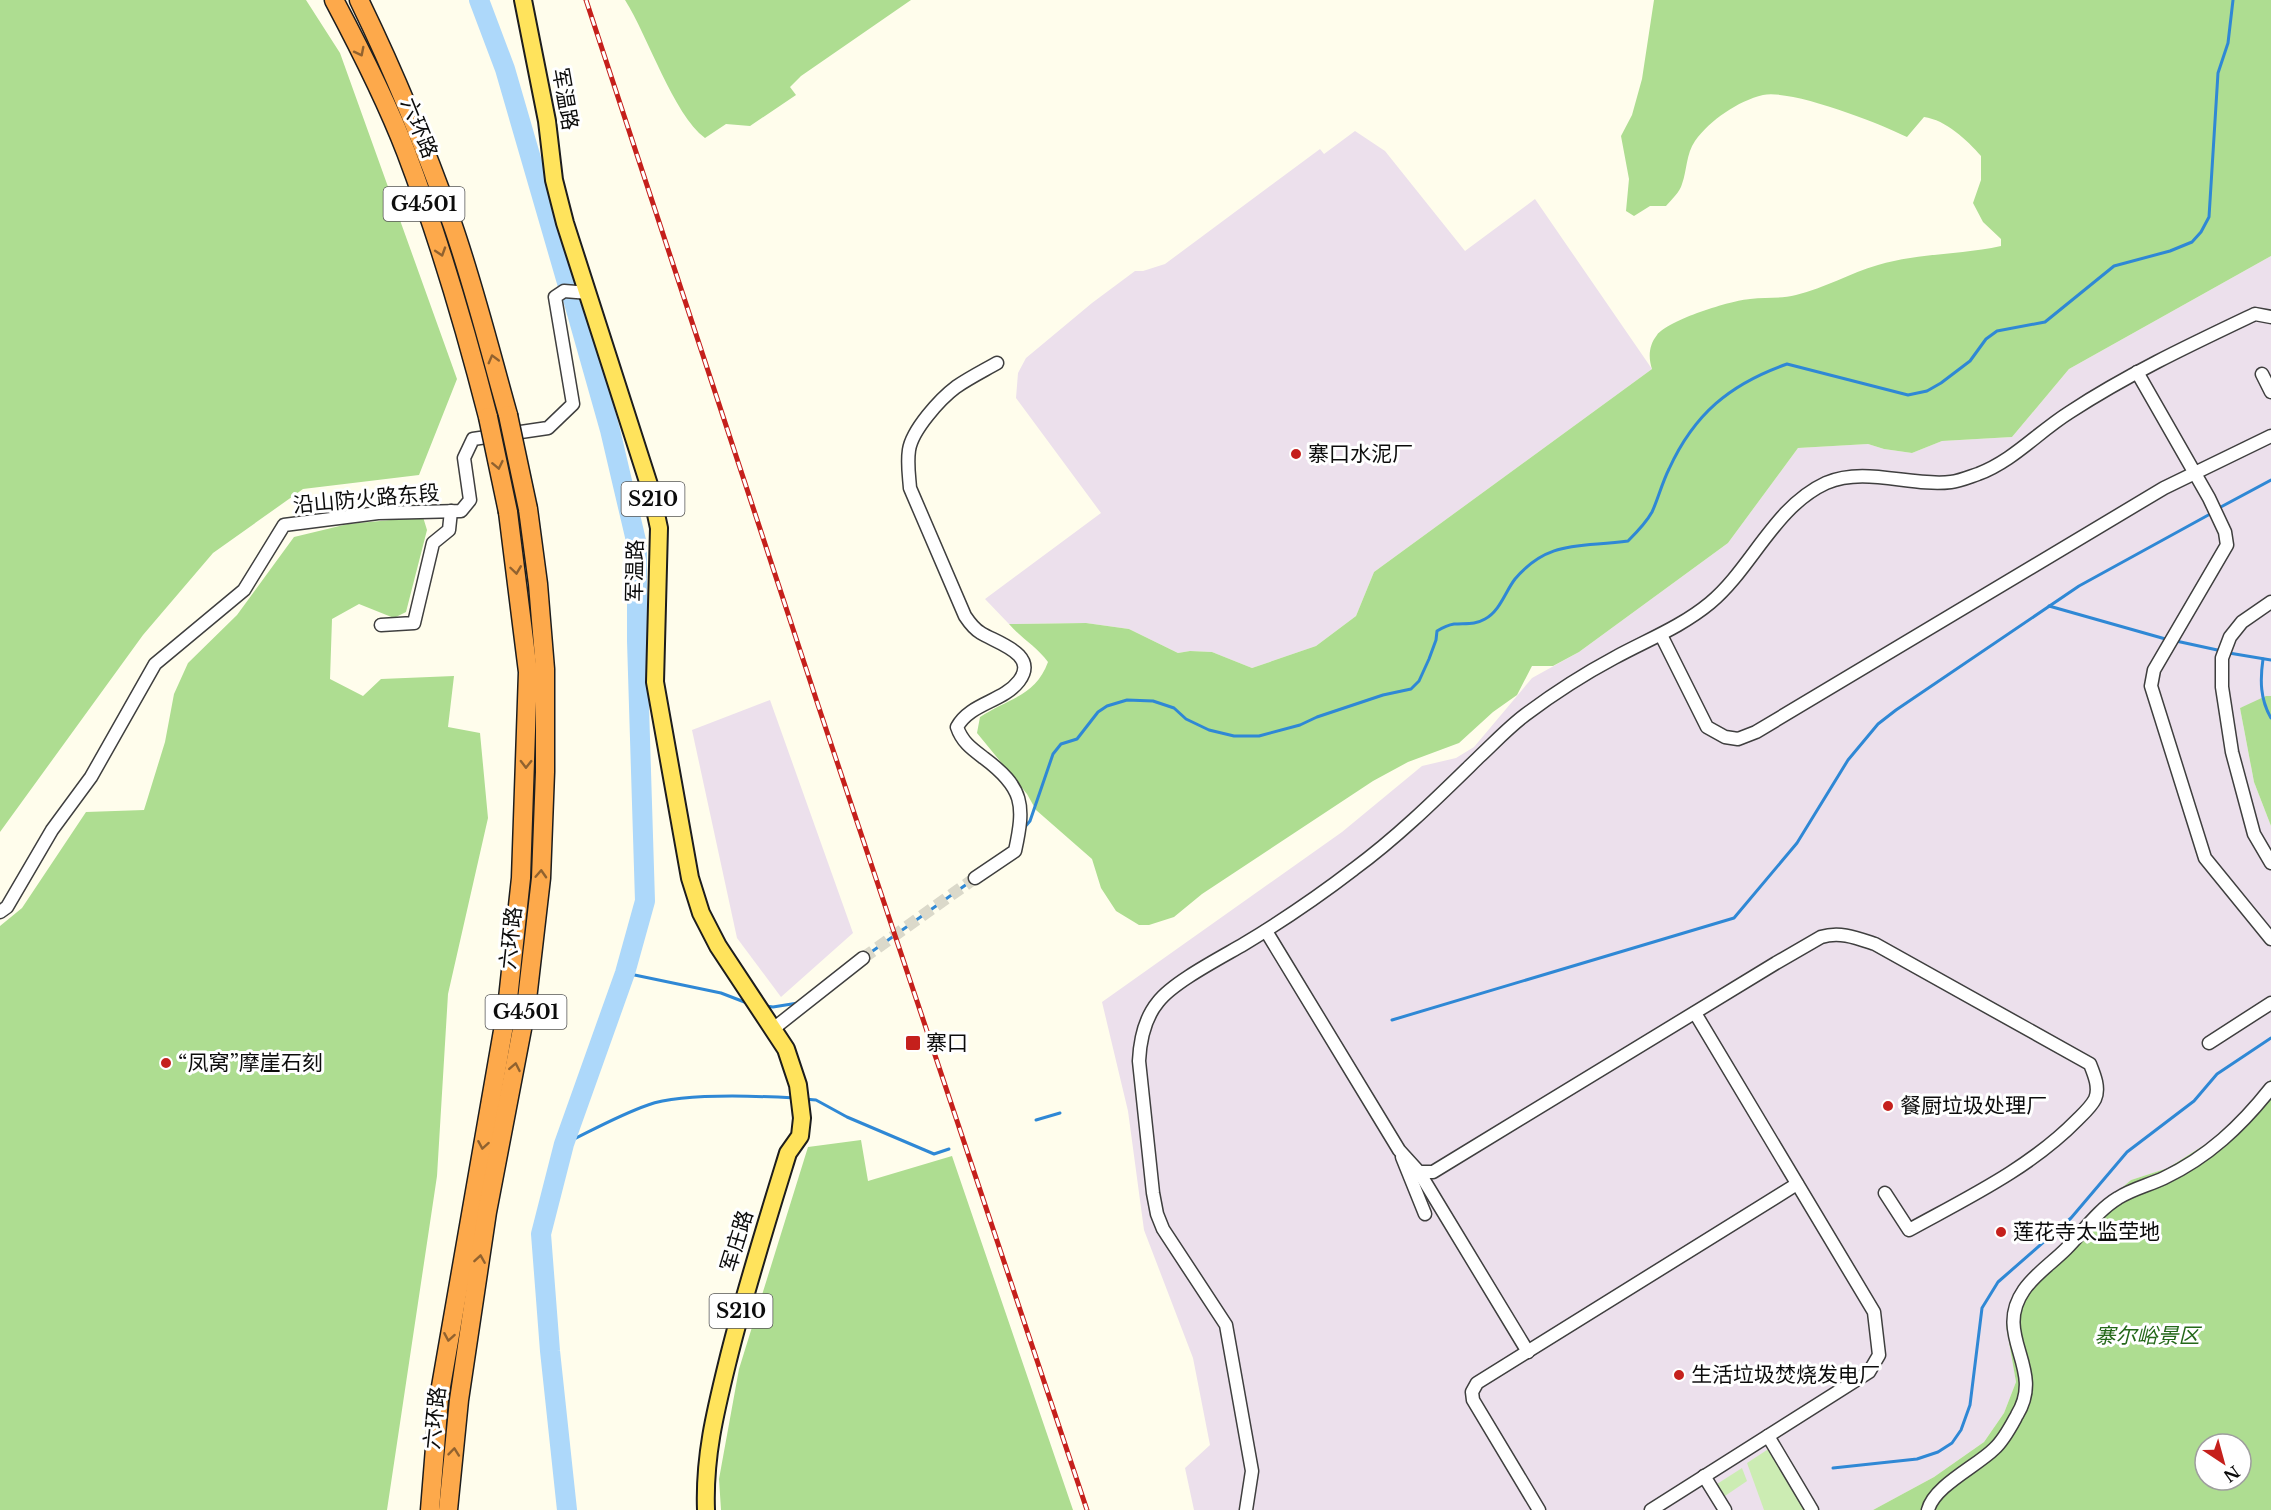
<svg xmlns="http://www.w3.org/2000/svg" width="2271" height="1510" viewBox="0 0 2271 1510" font-family="'Libre Baskerville','Noto Sans SC',serif">
	<style>
		.industrial { fill: #ece0ec }
		.green { fill: #ccecb3 }
		.forest { fill: #aedd91; fill-rule: evenodd }
		.lines { fill: none; stroke-linecap: round; stroke-linejoin: round }
		.stream { stroke: #2f88d5; stroke-width: 3 }
		.river { stroke: #add8fa; stroke-width: 20 }
		.minor-tunnel { stroke: #dbd9ca; stroke-width: 12; stroke-dasharray: 12 6; stroke-linecap: butt }
		.minor-casing { stroke: #3f3f3f; stroke-width: 15 }
		.major-casing { stroke: #1d1d1d; stroke-width: 20 }
		.highway-casing { stroke: #1d1d1d; stroke-width: 21 }
		.minor { stroke: #fff; stroke-width: 12 }
		.major { stroke: #ffe35c; stroke-width: 16 }
		.highway { stroke: #fda94b; stroke-width: 18 }
		.rail-casing { stroke: #c5201c; stroke-width: 5 }
		.rail { stroke: #fff; stroke-width: 3; stroke-dasharray: 9; stroke-linecap: butt }
		.highway-bridge-casing { stroke: #1d1d1d; stroke-width: 21; stroke-linecap: butt }
		.highway-bridge { stroke: #fda94b; stroke-width: 18 }
		.oneway { stroke: #91622f }
		.poi-dot { fill: #c5201c; stroke: #fff; stroke-width: 2 }
		.labels { text-anchor: middle; stroke-width: 6; stroke-linejoin: round; paint-order: stroke }
		.shield { fill: #fff; stroke: #555; stroke-width: 1.5 }
		.shield-label { font-size: 20px; font-weight: bold; fill: #0c0c0c }
		.street-label { font-size: 21px; fill: #0c0c0c; stroke: #fff }
		.poi-label { font-size: 21px; fill: #0c0c0c; stroke: #fff; text-anchor: start }
		.park-label { font-size: 21px; font-style: italic; fill: #246819; stroke: #fff }
	</style>
	<rect width="100%" height="100%" fill="#fffdec"/>
	<g class="industrial">
		<polygon points="1355,131 1385,151 1465,251 1535,199 1652,369 1374,572 1356,616 1316,646 1252,668 1212,652 1190,651 1178,653 1129,629 1086,623 1009,624 985,599 1101,513 1016,398 1018,373 1026,358 1092,303 1135,271 1143,271 1165,264 1320,149 1324,154"/>
		<polygon points="2271,256 2271,696 2240,708 2254,782 2271,826 2271,1079 2249,1106 2209,1142 2168,1168 2131,1180 2006,1325 2016,1382 2004,1413 1984,1442 1934,1477 1873,1510 1194,1510 1185,1468 1210,1445 1193,1358 1144,1230 1128,1111 1102,1002 1342,832 1422,766 1456,758 1474,747 1532,678 1579,652 1728,543 1798,448 1868,444 1884,449 1912,453 1942,441 2012,437 2069,369"/>
		<polygon points="770,700 853,933 781,997 737,938 692,730"/>
	</g>
	<g class="green">
		<polygon points="1770,1448 1808,1510 1764,1510 1747,1463"/>
		<polygon points="1742,1468 1747,1481 1725,1496 1717,1484"/>
	</g>
	<g class="forest">
		<polygon points="0,0 306,0 340,53 457,379 419,475 303,489 213,553 143,635 0,832"/>
		<path d="M625,0H911L801,76L790,87L796,95L750,126L726,124L705,138C673,114 648,36 625,0Z"/>
		<path d="M1654,0H2271V256L2069,369L2012,437L1942,441L1912,453L1884,449L1868,444L1798,448L1728,543L1579,652L1553,666H1532L1517,695L1493,712L1459,743L1408,762L1373,781L1202,894L1174,917L1149,925H1139L1116,911L1101,888L1092,859L1036,810L1027,794L977,733L980,717C1007,699 1036,696 1048,662C1037,647 1021,638 1009,624L1086,623L1129,629L1178,653L1190,651L1212,652L1252,668L1316,646L1356,616L1374,572L1652,369C1648,357 1649,345 1657,335C1668,320 1732,300 1750,299C1766,297 1781,299 1796,295C1825,288 1850,273 1878,265C1918,253 1960,255 2001,246V239L1983,222L1973,203L1981,180V156C1967,140 1946,120 1924,117L1907,137C1879,123 1792,89 1763,95C1738,101 1710,120 1695,141C1686,154 1687,170 1682,184C1680,192 1671,200 1666,206H1650L1634,216L1626,211L1629,179L1621,136L1632,115L1642,79Z"/>
		<polygon points="423,517 427,530 406,612 394,618 359,604 332,619 330,679 363,696 381,679 454,676 448,727 480,733 488,818 448,994 437,1176 387,1510 0,1510 0,926 22,908 86,812 144,810 165,742 174,694 188,663 237,615 294,537 348,524"/>
		<polygon points="2266,696 2271,696 2271,826 2254,782 2240,708"/>
		<path d="M2271,1079V1510H1873L1934,1477L1984,1442L2004,1413L2016,1382L2006,1325L2014,1300L2104,1203L2131,1180L2168,1168L2209,1142L2249,1106ZM2205,1444H2241V1480H2205Z"/>
		<polygon points="861,1140 868,1181 952,1156 1073,1510 721,1510 719,1479 739,1369 808,1147"/>
	</g>
	<g class="lines">
		<g class="stream">
			<polyline points="2217,509 2271,480"/>
			<polyline points="2049,606 2169,640"/>
			<polyline points="2176,641 2222,651"/>
			<polyline points="2229,653 2271,660"/>
			<path d="M2263,659C2260,680 2260,699 2271,718"/>
			<path d="M1024,828L1030,821L1053,754L1061,744L1077,739L1098,712L1107,706L1127,700L1153,701L1174,708L1186,719L1209,730L1234,736H1259L1300,725L1317,717L1383,695L1411,689L1419,681L1429,659L1436,640L1437,631C1442,628 1448,625 1454,624C1465,623 1475,625 1485,619C1500,611 1505,592 1515,579C1549,539 1581,548 1628,541C1636,533 1646,523 1652,512C1658,499 1662,483 1669,469C1694,414 1730,384 1787,364L1908,395L1927,391L1941,383L1970,361L1986,339L1997,331L2045,322L2114,266L2170,251L2192,242L2201,232L2209,217L2218,73L2228,43L2233,0"/>
			<polyline points="867,955 974,879"/>
			<polyline points="625,973 721,993 747,1003"/>
			<polyline points="766,1006 773,1007 798,1003"/>
			<polyline points="1392,1020 1734,918 1797,843 1848,760 1878,724 1896,710 2079,586 2212,513"/>
			<polyline points="804,1099 816,1100 847,1117 934,1154 949,1149"/>
			<polyline points="1036,1120 1060,1113"/>
			<path d="M564,1144C591,1131 619,1115 648,1105C681,1093 758,1096 795,1098"/>
			<polyline points="1833,1468 1917,1459 1938,1452 1952,1443 1961,1430 1970,1405 1982,1308 1998,1282 2071,1218 2127,1152 2194,1101 2217,1074 2271,1038"/>
		</g>
		<g class="river">
			<polyline points="479,0 505,69 568,286"/>
			<polyline points="567,1510 550,1351 541,1234 564,1144 625,973 645,901 637,641 637,545 610,430 573,299"/>
		</g>
		<polyline class="minor-tunnel" points="863,958 975,878"/>
		<defs>
			<g id="minor">
				<polyline points="2137,372 2209,498 2225,532 2227,545 2154,670 2151,686 2205,858 2271,939"/>
				<polyline points="2262,374 2271,392"/>
				<polyline points="2271,602 2242,622 2230,637 2222,658 2222,687 2232,752 2254,834 2271,863"/>
				<polyline points="381,625 414,623 433,543 449,530 451,511"/>
				<polyline points="1661,635 1707,727 1725,737 1738,739 1756,732 2164,488 2271,436"/>
				<path d="M975,878L1015,851C1025,805 1024,788 984,758C972,749 962,742 957,727C970,703 1003,702 1019,681C1039,654 997,643 981,633C974,629 969,622 965,616L910,488C909,475 907,463 909,450C912,430 940,399 956,387C969,378 983,371 997,363"/>
				<polyline points="0,912 7,907 52,830 91,777 155,664 244,590 284,525 378,513 461,511 470,500 464,458 473,439 548,428 573,404 555,297 564,291 589,293"/>
				<path d="M1266,931L1399,1150L1419,1172H1433L1776,963L1821,937C1840,931 1857,938 1875,944L2090,1064C2094,1074 2100,1088 2095,1099C2091,1107 2083,1114 2077,1120C2030,1168 1967,1198 1909,1230L1885,1193"/>
				<polyline points="773,1029 863,958"/>
				<polyline points="2209,1043 2271,1003"/>
				<polyline points="1402,1157 1425,1214"/>
				<polyline points="1419,1172 1528,1352"/>
				<polyline points="1768,1436 1812,1510"/>
				<polyline points="1704,1476 1725,1510"/>
				<path d="M1246,1510L1252,1471L1226,1325L1163,1229L1157,1214L1153,1193L1139,1061C1140,1040 1144,1019 1158,1002C1173,982 1222,957 1244,944C1282,921 1319,896 1354,869C1399,836 1439,796 1479,757C1494,743 1509,727 1525,715C1553,694 1584,674 1614,658C1647,640 1681,627 1710,603C1752,568 1774,507 1826,483C1865,466 1911,487 1951,482C1960,481 1969,477 1978,474C2013,461 2038,432 2070,412C2128,374 2192,344 2255,314L2271,317"/>
				<polyline points="1539,1510 1473,1400 1472,1392 1477,1383 1797,1184"/>
				<polyline points="1651,1510 1869,1372 1879,1355 1874,1312 1695,1013"/>
				<path d="M1928,1510C1934,1486 1977,1466 1994,1449C2004,1440 2011,1426 2017,1415C2046,1368 1992,1336 2024,1290C2035,1274 2052,1263 2066,1249C2083,1232 2098,1210 2118,1198C2132,1189 2149,1185 2164,1178C2208,1157 2241,1126 2271,1088"/>
			</g>
			<path id="major" d="M523,0L547,121L554,180L565,223L651,491L659,528L655,682L690,878L701,913L718,946L786,1049L798,1085L802,1118L800,1136L788,1153C767,1221 746,1288 729,1356C716,1409 704,1455 706,1510"/>
			<g id="highway">
				<path d="M334,0C360,49 386,100 406,152C439,239 465,327 488,417"/>
				<path d="M359,0C394,72 425,147 452,223C474,286 490,351 508,415"/>
				<polyline points="430,1510 439,1398 507,1008 521,878 528,672 508,512"/>
				<polyline points="448,1510 459,1400 487,1212 526,1008 541,878 545,772 545,669 538,584 528,509"/>
			</g>
		</defs>
		<use href="#minor" class="minor-casing"/>
		<use href="#major" class="major-casing"/>
		<use href="#highway" class="highway-casing"/>
		<use href="#minor" class="minor"/>
		<use href="#major" class="major"/>
		<use href="#highway" class="highway"/>
		<defs>
			<polyline id="rail" points="586,0 821,714 1087,1510"/>
		</defs>
		<use href="#rail" class="rail-casing"/>
		<use href="#rail" class="rail"/>
		<defs>
			<g id="highway-bridge">
				<polyline points="508,415 528,509"/>
				<polyline points="488,417 508,512"/>
			</g>
		</defs>
		<use href="#highway-bridge" class="highway-bridge-casing"/>
		<use href="#highway-bridge" class="highway-bridge"/>
	</g>
	<defs><path id="oneway-chevron" d="M-2-3.5L2.5 0L-2 3.5" fill="none" stroke-width="1.6" stroke-linecap="round" stroke-linejoin="round" transform="scale(1.5)"/></defs>
	<g class="oneway">
		<use href="#oneway-chevron" transform="translate(360 52) rotate(63)"/>
		<use href="#oneway-chevron" transform="translate(441 252) rotate(72)"/>
		<use href="#oneway-chevron" transform="translate(493 359) rotate(-105)"/>
		<use href="#oneway-chevron" transform="translate(498 465) rotate(78)"/>
		<use href="#oneway-chevron" transform="translate(516 570) rotate(82)"/>
		<use href="#oneway-chevron" transform="translate(526 764) rotate(91)"/>
		<use href="#oneway-chevron" transform="translate(541 874) rotate(-87)"/>
		<use href="#oneway-chevron" transform="translate(515 1067) rotate(-79)"/>
		<use href="#oneway-chevron" transform="translate(483 1145) rotate(100)"/>
		<use href="#oneway-chevron" transform="translate(480 1259) rotate(-81)"/>
		<use href="#oneway-chevron" transform="translate(449 1337) rotate(100)"/>
		<use href="#oneway-chevron" transform="translate(454 1452) rotate(-84)"/>
	</g>
	<g class="poi-dot">
		<circle cx="1296" cy="454" r="6"/>
		<rect x="905" y="1035" width="16" height="16" rx="3"/>
		<circle cx="166" cy="1063" r="6"/>
		<circle cx="1888" cy="1106" r="6"/>
		<circle cx="2001" cy="1232" r="6"/>
		<circle cx="1679" cy="1375" r="6"/>
	</g>
	<g class="labels">
		<g class="shield">
			<rect x="383.5" y="187" width="81" height="34" rx="4.5"/>
			<rect x="621.5" y="482" width="63" height="34" rx="4.5"/>
			<rect x="485.5" y="995" width="81" height="34" rx="4.5"/>
			<rect x="709.5" y="1294" width="63" height="34" rx="4.5"/>
		</g>
		<g class="shield-label">
			<text x="424" y="211">G4501</text>
			<text x="653" y="506">S210</text>
			<text x="526" y="1019">G4501</text>
			<text x="741" y="1318">S210</text>
		</g>
		<g class="street-label">
			<text transform="translate(565 99) rotate(80)" y="7">军温路</text>
			<text transform="translate(419 128) rotate(68)" y="7">六环路</text>
			<text transform="translate(366 499) rotate(-5)" y="7">沿山防火路东段</text>
			<text transform="translate(635 571) rotate(-89)" y="7">军温路</text>
			<text transform="translate(511 938) rotate(-84)" y="7">六环路</text>
			<text transform="translate(737 1241) rotate(-73)" y="7">军庄路</text>
			<text transform="translate(435 1418) rotate(-84)" y="7">六环路</text>
		</g>
		<g class="poi-label">
			<text x="1308" y="461">寨口水泥厂</text>
			<text x="926" y="1050">寨口</text>
			<text x="178" y="1070">“凤窝”摩崖石刻</text>
			<text x="1900" y="1113">餐厨垃圾处理厂</text>
			<text x="2013" y="1239">莲花寺太监茔地</text>
			<text x="1691" y="1382">生活垃圾焚烧发电厂</text>
		</g>
		<g class="park-label">
			<text x="2147" y="1343">寨尔峪景区</text>
		</g>
	</g>
	<g transform="translate(2223 1462) rotate(144)"><circle r="28" fill="#ffffff" stroke="#9e9e9e" stroke-width="1.5"/>
	<path d="M0-4.5L10 22L0 15L-10 22Z" fill="#c5201c"/>
	<text y="-9" font-size="16" font-weight="bold" text-anchor="middle" fill="#0c0c0c">N</text>
	</g>
</svg>
